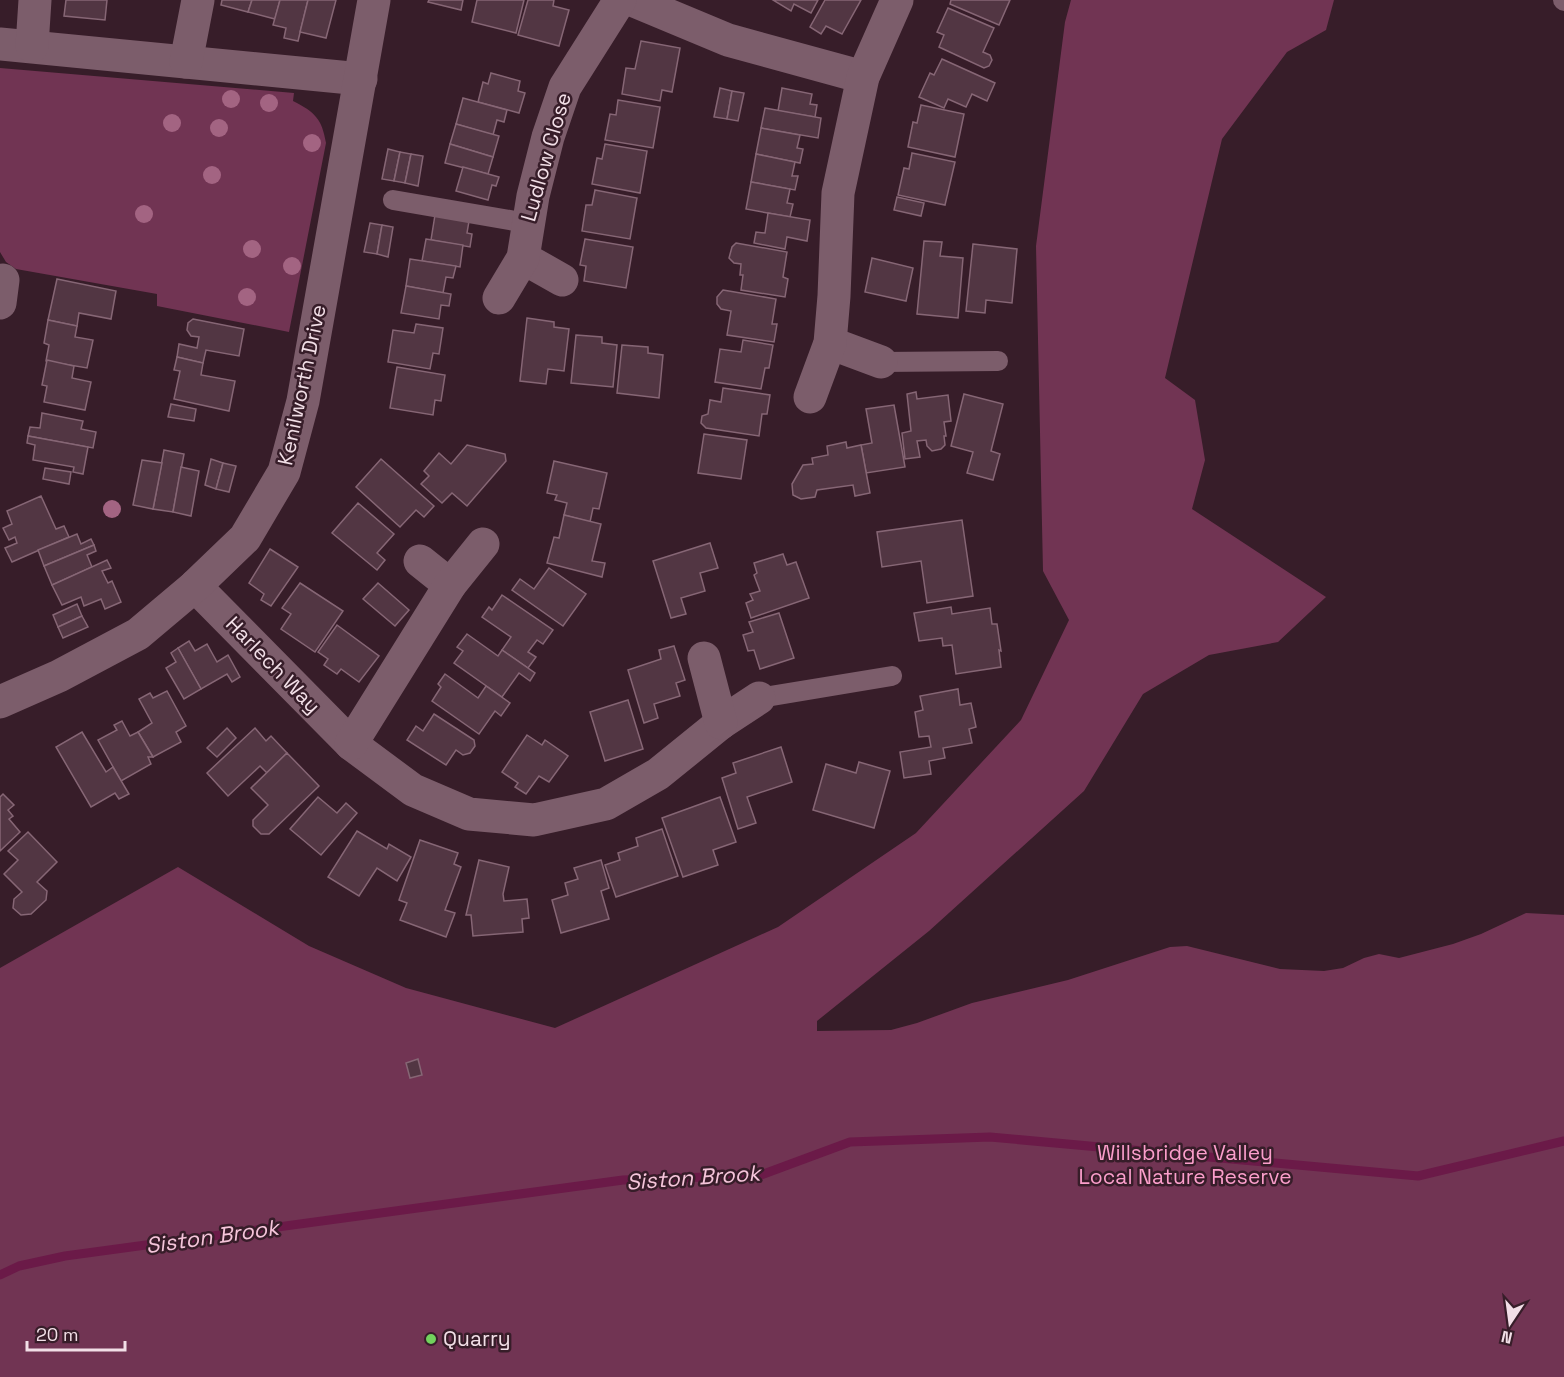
<svg xmlns="http://www.w3.org/2000/svg" width="1564" height="1377" viewBox="0 0 1564 1377" font-family="'Space Grotesk',sans-serif">
	<style>
		.green { fill: #713453 }
		.lines { fill: none; stroke-linecap: round; stroke-linejoin: round }
		.stream { stroke: #6b1a48; stroke-width: 9 }
		.building { fill: #523643; stroke: #866675; stroke-width: 1.5 }
		.service { stroke: #7c5d6b; stroke-width: 20 }
		.minor { stroke: #7c5d6b; stroke-width: 33 }
		.tree { fill: #a36482 }
		.poi-dot { fill: #72d25d; stroke: #371d29; stroke-width: 2 }
		.labels { text-anchor: middle; stroke-width: 5; stroke-linejoin: round; paint-order: stroke }
		.street-label { font-size: 21px; fill: #f2dfe7; stroke: #371d29 }
		.park-label { font-size: 21px; fill: #fb9ecb; stroke: #371d29 }
		.poi-label { font-size: 21px; fill: #f2dfe7; stroke: #371d29; text-anchor: start }
		.water-label { font-size: 22px; font-style: italic; fill: #f5c5da; stroke: #371d29 }
	</style>
	<rect width="100%" height="100%" fill="#371d29"/>
	<g class="green">
		<polygon points="1071,0 1334,0 1326,30 1287,52 1222,139 1165,378 1195,400 1205,460 1192,509 1326,597 1278,642 1209,655 1143,694 1084,791 929,931 817,1021 817,1031 891,1030 917,1023 972,1003 1068,980 1170,947 1187,946 1280,969 1324,971 1343,968 1364,958 1379,954 1399,958 1453,944 1481,934 1526,913 1564,915 1564,1377 0,1377 0,968 178,867 309,946 406,988 555,1028 778,927 916,833 1021,720 1069,620 1043,571 1036,246 1065,22"/>
		<path d="M0,68L294,93L293,101C315,112 322,119 326,143L289,332L157,306V294L16,269L6,262L0,252Z"/>
	</g>
	<g class="lines">
		<polyline class="stream" points="0,1275 19,1266 65,1256 623,1180 761,1175 850,1142 990,1137 1418,1176 1564,1141"/>
	</g>
	<g class="building">
		<polygon points="66,0 107,0 105,20 64,16"/>
		<polygon points="222,0 252,0 248,12 221,5"/>
		<polygon points="252,0 280,0 275,19 248,12"/>
		<polygon points="280,0 308,0 298,41 284,38 286,28 273,25"/>
		<polygon points="308,0 336,0 326,38 300,32"/>
		<polygon points="429,0 463,0 461,10 428,2"/>
		<polygon points="477,0 524,0 516,33 472,22"/>
		<polygon points="528,0 554,0 553,6 569,10 559,46 518,35"/>
		<polygon points="773,0 818,0 811,13 794,4 791,11"/>
		<polygon points="825,0 861,0 842,34 826,26 821,34 810,27"/>
		<polygon points="951,0 1010,0 999,25 950,4"/>
		<polygon points="948,8 994,28 983,52 990,55 992,60 989,66 984,68 939,47 944,35 937,32"/>
		<polygon points="641,41 680,48 672,92 662,90 660,101 622,94 626,68 635,69"/>
		<polygon points="942,59 995,83 987,101 972,94 966,107 948,99 944,108 919,97 930,73 934,75"/>
		<polygon points="491,73 520,81 518,91 525,93 519,113 478,102 483,82 488,84"/>
		<polygon points="720,88 732,91 727,119 714,117"/>
		<polygon points="782,88 812,94 810,104 817,105 815,117 778,111"/>
		<polygon points="732,91 744,93 738,121 727,119"/>
		<polygon points="463,98 507,110 504,122 497,120 493,135 456,124"/>
		<polygon points="618,100 660,107 653,148 605,140 610,114 616,115"/>
		<polygon points="921,105 964,114 955,157 908,147 913,122 917,123"/>
		<polygon points="765,108 821,118 818,138 761,128"/>
		<polygon points="456,124 499,136 493,157 450,144"/>
		<polygon points="761,128 800,135 797,148 803,149 800,163 756,154"/>
		<polygon points="450,144 493,157 488,174 445,163"/>
		<polygon points="605,144 647,151 640,193 592,184 597,158 602,159"/>
		<polygon points="388,149 400,152 394,181 382,179"/>
		<polygon points="400,152 411,154 405,183 394,181"/>
		<polygon points="912,153 955,162 945,205 898,195 904,168 909,169"/>
		<polygon points="411,154 423,156 418,186 405,183"/>
		<polygon points="756,154 795,162 792,176 798,176 795,190 751,182"/>
		<polygon points="463,167 499,177 496,186 492,185 488,200 456,191"/>
		<polygon points="751,182 790,189 787,203 793,204 790,217 746,209"/>
		<polygon points="595,190 637,198 630,239 582,231 586,205 592,205"/>
		<polygon points="897,197 924,203 921,216 894,210"/>
		<polygon points="768,213 810,220 807,241 787,237 785,249 754,243 756,232 765,233"/>
		<polygon points="435,215 469,221 467,233 472,234 470,247 431,240"/>
		<polygon points="370,223 382,225 377,254 364,252"/>
		<polygon points="382,225 393,227 388,257 377,254"/>
		<polygon points="426,239 463,245 460,267 422,261"/>
		<polygon points="585,239 633,247 626,288 584,281 586,266 580,265"/>
		<polygon points="924,241 942,242 940,256 963,258 958,318 917,314"/>
		<polygon points="736,243 787,252 783,277 788,279 785,297 741,290 743,275 740,275 741,264 734,263 729,258 732,247"/>
		<polygon points="973,244 1017,249 1012,303 986,300 985,313 966,311"/>
		<polygon points="872,258 913,268 906,301 865,292"/>
		<polygon points="410,259 456,266 453,278 446,277 443,293 406,286"/>
		<polygon points="57,279 116,291 111,319 79,313 77,326 48,320"/>
		<polygon points="406,286 451,294 449,306 441,305 439,319 401,313"/>
		<polygon points="723,290 776,299 772,324 777,324 774,342 727,335 731,311 721,309 717,304 717,297"/>
		<polygon points="527,318 554,322 554,327 569,329 564,371 548,369 546,384 520,381"/>
		<polygon points="193,319 244,329 239,356 206,350 203,363 177,357 179,344 197,348 199,337 191,336 187,330 188,323"/>
		<polygon points="48,320 77,326 75,337 93,340 87,368 46,361 49,345 44,343"/>
		<polygon points="416,324 443,328 439,354 433,353 430,369 388,362 393,330 414,333"/>
		<polygon points="576,335 602,337 602,343 617,345 613,387 571,383"/>
		<polygon points="743,340 773,345 769,368 765,368 761,389 715,382 720,349 741,352"/>
		<polygon points="622,345 648,347 648,353 663,355 659,398 617,393"/>
		<polygon points="177,357 203,363 201,375 235,381 229,411 174,399 180,371 174,370"/>
		<polygon points="47,360 74,366 72,378 91,382 85,410 44,402 47,386 42,385"/>
		<polygon points="397,367 445,375 441,401 435,400 433,415 390,408"/>
		<polygon points="723,388 770,395 767,414 762,414 759,436 706,428 701,423 702,416 708,414 710,400 721,402"/>
		<polygon points="916,392 917,399 948,395 951,421 944,422 946,436 944,436 945,445 941,449 932,451 927,446 926,440 917,441 920,457 905,459 902,433 911,431 907,394"/>
		<polygon points="964,394 1003,404 991,451 1000,454 993,480 967,473 973,452 951,446"/>
		<polygon points="171,404 196,409 194,421 168,417"/>
		<polygon points="894,405 905,467 866,473 861,445 872,443 866,409"/>
		<polygon points="42,413 83,421 81,429 96,432 93,448 28,436 30,427 40,428"/>
		<polygon points="704,434 747,440 741,479 698,473"/>
		<polygon points="28,436 88,447 83,474 73,472 74,467 33,460 35,445 27,443"/>
		<polygon points="846,442 847,448 861,445 870,493 855,496 853,485 817,490 815,497 801,499 793,495 792,484 803,465 813,464 812,458 828,455 827,446"/>
		<polygon points="467,445 505,454 506,461 467,506 452,493 442,503 421,484 429,476 424,471 439,453 451,464"/>
		<polygon points="164,450 184,454 173,512 153,509"/>
		<polygon points="211,459 223,463 216,489 205,485"/>
		<polygon points="381,459 434,506 424,517 416,510 400,527 356,487"/>
		<polygon points="142,460 162,463 153,509 133,505"/>
		<polygon points="554,461 607,473 599,509 593,508 590,522 564,515 567,503 555,500 557,495 547,493"/>
		<polygon points="223,463 236,466 229,492 216,489"/>
		<polygon points="181,467 199,471 191,516 173,512"/>
		<polygon points="45,468 71,472 69,484 43,479"/>
		<polygon points="41,496 56,529 64,526 69,537 12,562 5,548 17,543 15,537 9,540 3,528 12,524 7,511"/>
		<polygon points="358,503 394,534 377,553 385,560 377,570 332,533"/>
		<polygon points="564,515 601,524 592,561 605,563 602,577 547,563 554,537 559,538"/>
		<polygon points="962,520 973,596 927,603 921,561 882,567 877,532"/>
		<polygon points="77,534 81,544 91,539 94,545 44,566 38,550"/>
		<polygon points="710,543 718,568 700,573 705,591 681,598 686,614 671,618 653,561"/>
		<polygon points="94,545 96,551 87,555 92,567 52,585 44,566"/>
		<polygon points="270,549 298,567 271,606 261,600 264,594 249,583"/>
		<polygon points="783,554 787,565 796,562 809,598 751,618 746,603 753,600 750,594 760,591 754,575 757,573 754,563"/>
		<polygon points="107,560 111,568 102,571 108,583 112,581 121,602 105,609 101,599 84,606 81,597 62,605 52,585"/>
		<polygon points="549,568 586,594 563,626 512,590 520,579 534,589"/>
		<polygon points="300,583 343,611 315,652 281,629 291,614 282,608"/>
		<polygon points="378,583 409,610 395,626 363,599"/>
		<polygon points="502,595 553,630 543,644 537,640 528,652 536,657 528,668 502,650 511,637 482,617 489,607 492,610"/>
		<polygon points="77,604 82,616 58,627 53,615"/>
		<polygon points="951,607 952,614 990,608 992,624 997,624 1001,651 999,650 1001,667 956,674 952,645 943,646 942,638 919,641 914,613"/>
		<polygon points="779,613 794,658 760,669 754,650 748,651 743,635 753,632 749,622"/>
		<polygon points="82,616 88,627 63,638 58,627"/>
		<polygon points="337,625 379,656 359,682 341,669 337,674 324,665 328,659 318,652"/>
		<polygon points="467,634 498,656 502,650 535,673 530,681 519,673 502,697 454,663 463,651 457,647"/>
		<polygon points="189,641 195,651 207,644 217,662 228,655 240,677 232,682 227,674 201,689 178,648"/>
		<polygon points="674,646 685,680 676,683 680,696 654,704 658,718 644,723 628,670 661,659 659,650"/>
		<polygon points="178,648 201,689 184,699 166,668 176,662 171,653"/>
		<polygon points="445,674 478,698 486,686 510,703 501,716 495,711 479,734 432,701 441,687 438,684"/>
		<polygon points="958,689 960,705 971,703 976,727 969,729 972,743 943,748 945,758 929,761 931,774 904,778 900,752 931,747 929,736 919,737 915,712 923,710 920,696"/>
		<polygon points="167,691 186,726 176,732 181,742 153,757 138,732 152,723 139,699 150,693 153,698"/>
		<polygon points="628,700 643,749 605,761 590,712"/>
		<polygon points="434,714 474,740 475,746 470,753 463,755 456,750 446,765 407,740 416,726 423,731"/>
		<polygon points="122,721 130,736 138,732 153,757 148,757 151,764 121,781 98,740 117,730 114,725"/>
		<polygon points="227,728 236,738 217,757 207,748"/>
		<polygon points="255,728 266,741 271,736 287,753 267,773 260,766 228,796 207,773"/>
		<polygon points="82,732 106,772 113,767 129,794 119,799 115,793 91,807 56,747"/>
		<polygon points="527,735 542,745 545,740 568,756 549,782 539,776 526,794 515,787 518,783 502,772"/>
		<polygon points="781,747 792,782 747,797 756,823 738,829 722,778 736,773 733,763"/>
		<polygon points="287,753 319,786 269,834 261,834 253,826 253,820 268,805 251,788"/>
		<polygon points="859,762 890,771 874,828 813,810 826,764 856,773"/>
		<polygon points="3,794 14,805 8,810 13,816 9,819 20,832 0,851 0,797"/>
		<polygon points="318,797 337,813 346,803 357,813 321,855 290,829"/>
		<polygon points="720,797 736,842 713,850 718,865 683,877 662,818"/>
		<polygon points="662,829 678,876 616,897 605,865 620,860 618,853 638,846 636,838"/>
		<polygon points="357,831 387,849 389,844 411,857 397,881 377,868 359,896 328,877"/>
		<polygon points="28,832 57,862 37,882 47,891 46,900 31,914 21,915 13,908 14,899 22,892 4,874 18,860 8,851"/>
		<polygon points="420,840 458,853 454,864 461,867 445,910 455,913 446,937 400,920 407,903 399,900"/>
		<polygon points="479,860 509,867 503,894 504,901 527,899 529,918 522,919 523,932 473,936 471,915 466,915"/>
		<polygon points="601,860 609,888 601,891 609,919 561,933 552,900 568,895 565,883 578,879 574,868"/>
		<polygon points="418,1059 422,1075 410,1078 406,1063"/>
	</g>
	<g class="lines">
		<g class="service">
			<polyline points="1563,0 1564,1"/>
			<polyline points="393,200 527,223"/>
			<polyline points="881,362 998,361"/>
			<polyline points="759,698 892,676"/>
		</g>
		<g class="minor">
			<polyline points="632,0 728,40 863,77"/>
			<polyline points="0,44 361,79"/>
			<polyline points="32,46 35,0"/>
			<polyline points="186,62 198,0"/>
			<polyline points="523,258 562,280"/>
			<polyline points="499,298 523,258 533,196 548,137 565,87 620,0"/>
			<polyline points="0,303 3,280"/>
			<polyline points="830,343 881,362"/>
			<polyline points="810,397 830,343 834,296 838,193 863,77 897,0"/>
			<polyline points="420,561 450,585"/>
			<polyline points="195,586 351,744 413,790 469,814 534,820 606,804 658,774 721,723 759,698"/>
			<polyline points="704,658 721,723"/>
			<polyline points="0,702 59,676 138,634 195,586 245,538 284,472 303,401 374,0"/>
			<polyline points="351,744 450,585 483,544"/>
		</g>
	</g>
	<g class="tree">
		<circle cx="231" cy="99" r="9"/>
		<circle cx="269" cy="103" r="9"/>
		<circle cx="172" cy="123" r="9"/>
		<circle cx="219" cy="128" r="9"/>
		<circle cx="312" cy="143" r="9"/>
		<circle cx="212" cy="175" r="9"/>
		<circle cx="144" cy="214" r="9"/>
		<circle cx="252" cy="249" r="9"/>
		<circle cx="292" cy="266" r="9"/>
		<circle cx="247" cy="297" r="9"/>
		<circle cx="112" cy="509" r="9"/>
	</g>
	<circle class="poi-dot" cx="431" cy="1339" r="6"/>
	<g class="labels">
		<g class="street-label">
			<text transform="translate(546 157) rotate(-74)" y="7">Ludlow Close</text>
			<text transform="translate(302 385) rotate(-78)" y="7">Kenilworth Drive</text>
			<text transform="translate(273 665) rotate(46)" y="7">Harlech Way</text>
		</g>
		<g class="park-label">
			<text x="1185" y="1160">Willsbridge Valley<tspan x="1185" dy="24">Local Nature Reserve</tspan></text>
		</g>
		<g class="poi-label">
			<text x="443" y="1346">Quarry</text>
		</g>
		<g class="water-label">
			<text transform="translate(693 1177) rotate(-4)" y="8">Siston Brook</text>
			<text transform="translate(212 1236) rotate(-8)" y="8">Siston Brook</text>
		</g>
	</g>
	<g transform="translate(1510 1323) rotate(193)" stroke="#371d29" stroke-width="4.5" paint-order="stroke">
	<path d="M0-4.5L10 22L0 15L-10 22Z" fill="#f2dfe7"/>
	<text y="-9" font-size="16" font-weight="bold" text-anchor="middle" fill="#f2dfe7">N</text>
	</g>
	<path d="M27 1341v9h98v-9" fill="none" stroke="#f2dfe7" stroke-width="3"/>
	<text x="36" y="1341" font-size="18" fill="#f2dfe7" stroke="#371d29" stroke-width="4.5" paint-order="stroke">20 m</text>
</svg>
